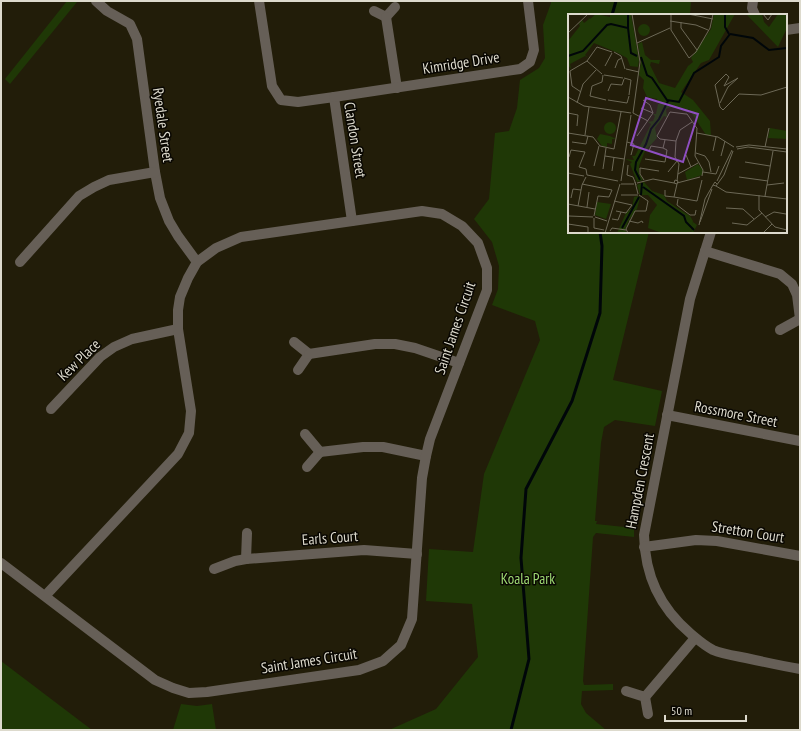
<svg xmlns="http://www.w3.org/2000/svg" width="801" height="731" viewBox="0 0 801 731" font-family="'PT Sans Narrow',sans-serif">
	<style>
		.green { fill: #1f3806 }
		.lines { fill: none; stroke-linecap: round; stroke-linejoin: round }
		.stream { stroke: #000609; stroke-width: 3 }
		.street { stroke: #665f57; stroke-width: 10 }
		.labels { text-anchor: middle; stroke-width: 3; stroke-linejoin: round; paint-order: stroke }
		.street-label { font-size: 15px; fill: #dddacd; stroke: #090702 }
		.park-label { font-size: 15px; fill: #9ed973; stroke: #090702 }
		.inset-river { fill: none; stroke: #000609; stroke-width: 2 }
		.inset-road { fill: none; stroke: #6d6957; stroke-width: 1 }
		.view { fill: #8f4fc2; fill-opacity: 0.15; stroke: #8f4fc2; stroke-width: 2 }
		.inset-edge { fill: none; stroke: #dddacd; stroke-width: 2 }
	</style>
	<rect width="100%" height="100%" fill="#221d09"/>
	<g class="green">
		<polygon points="67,1 76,1 77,2 10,84 5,79"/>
		<polygon points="551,1 691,1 690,15 569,15 569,232 649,232 613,380 662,391 655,426 615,420 604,427 601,443 595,521 597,521 596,524 634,528 634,537 596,533 593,537 583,681 584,685 613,684 613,690 582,691 581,704 586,713 606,730 389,730 436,709 478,657 472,604 426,601 429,549 473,552 484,474 540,340 535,321 492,305 498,289 499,266 492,242 474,219 489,199 495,133 509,131 517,108 520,80 539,68 545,58 543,25 551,3"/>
		<polygon points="1,661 92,730 1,730"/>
		<polygon points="181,704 197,706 212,704 216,730 173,730"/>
	</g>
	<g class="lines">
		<g class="stream">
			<polyline points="612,15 616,1"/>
			<polyline points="511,730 529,659 521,558 526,489 572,401 600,313 602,246 600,232"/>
		</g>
		<g class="street">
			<polyline points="96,1 107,11 130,24 137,39 155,172 160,198 169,221 178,236 197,262"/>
			<polyline points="259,1 272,86 281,100 298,102 334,97 352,221"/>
			<polyline points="753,1 752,8 755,15"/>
			<polyline points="374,11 386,17 395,7"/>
			<polyline points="386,17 397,88"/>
			<polyline points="786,30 800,28"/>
			<polyline points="334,97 520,69 530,62 534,50 528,1"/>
			<path d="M711,232L690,299L644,535C645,575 659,607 691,634C697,639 705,646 713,650C722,654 736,656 746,658C764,662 782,666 800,669"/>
			<polyline points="705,251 780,274 792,284 797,295 800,319"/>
			<polyline points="20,262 79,196 94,187 109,180 155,172"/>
			<polyline points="780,330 800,319"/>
			<polyline points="294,342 309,354 298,370"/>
			<polyline points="309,354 375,344 395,344 415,348 459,363"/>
			<polyline points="51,409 100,357 114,347 132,339 178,329"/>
			<polyline points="667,415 800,441"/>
			<polyline points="305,434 320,452 307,467"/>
			<polyline points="320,452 363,447 383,447 426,456"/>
			<polyline points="644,547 696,540 717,541 800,556"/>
			<polyline points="246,559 364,550 417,554"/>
			<polyline points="1,563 155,680 173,688 189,693 207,692 359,670 383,661 401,645 412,619 422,478 426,456 430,439 487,290 487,268 478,243 462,226 442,214 422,211 241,237 216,248 197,262 188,278 180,297 178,310 178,329 191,411 189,433 178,454 45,596"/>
			<polyline points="214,569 235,561 246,559 247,533"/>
			<polyline points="626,691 645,697 648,714"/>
			<polyline points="645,697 695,638"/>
		</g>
	</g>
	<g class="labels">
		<g class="street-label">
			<text transform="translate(461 63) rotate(-9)" y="5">Kimridge Drive</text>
			<text transform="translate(163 125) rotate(82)" y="5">Ryedale Street</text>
			<text transform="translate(355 140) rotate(81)" y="5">Clandon Street</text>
			<text transform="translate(455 328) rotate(-71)" y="5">Saint James Circuit</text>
			<text transform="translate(79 360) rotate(-44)" y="5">Kew Place</text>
			<text transform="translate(736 414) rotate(11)" y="5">Rossmore Street</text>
			<text transform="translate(640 481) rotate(-79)" y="5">Hampden Crescent</text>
			<text transform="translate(748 532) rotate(9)" y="5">Stretton Court</text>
			<text transform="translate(330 538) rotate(-4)" y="5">Earls Court</text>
			<text transform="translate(309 661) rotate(-9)" y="5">Saint James Circuit</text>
		</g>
		<g class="park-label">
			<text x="528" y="584">Koala Park</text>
		</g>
	</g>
	<g transform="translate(568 14)">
		<rect width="219" height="219" fill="#221d09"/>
		<path d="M28,0L42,3V0H63L71,46L70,53L62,52L59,44L50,39L26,29L17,41L20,44L17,42L2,50L3,55L0,51V27L12,12L11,10L14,6L16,9L21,5L19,2L22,5ZM146,0H167L141,46L133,49L113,78L125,86L142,107L143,121H138L121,95L118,98L116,94L102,93L98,95L99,103L96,102L87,114L89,124L77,137L71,152V159L75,166L69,168L62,150L64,148L57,145L66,146L64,142H67L83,110L80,108L85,107L87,102L85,100H88L90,90H92L89,85L79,83L75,74L76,66L71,61L73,48L70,30L74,28L77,41L83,46H92L91,50L83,48L82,51L91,69L107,74L120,52L125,48L123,44L143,15ZM194,0L196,8L201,13L210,0H219V14L210,33L179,1ZM70 16a6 6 0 1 1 12 0a6 6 0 1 1-12 0ZM36 114a6 6 0 1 1 12 0a6 6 0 1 1-12 0ZM202,114L219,117V125L200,124ZM32,120L42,122L48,125H44V130L39,129V133L34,132L29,125ZM130,150L135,156L134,161L119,166L117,158ZM76,168L84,177L96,181L99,187L122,202L125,207L124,212L125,208L129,211L125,219L123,218L124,213L122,219H94L80,214L82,201L89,191L80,181H72L69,171ZM70,182L72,184L69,195L61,206L57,216L59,219H49L58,199L64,194L66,183ZM29,188L43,190L38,205L27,201Z" fill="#1f3806"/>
		<path class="inset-river" d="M157,0V13L161,20M60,14V0M162,20L185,24L201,36L219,34M0,42L15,37L39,11L43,10L60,14L63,39L69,42M73,43L79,61L84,64L99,86L111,88L126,59L151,43L153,32L162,20M72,166L67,156L68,148L78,130L83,115L91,105L100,87M75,173L116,202L118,208L126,216M73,181L74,169M54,214L71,183"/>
		<path class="inset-road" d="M64,0L72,48L65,99M103,0V16L121,44L128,38L142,14L145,0M120,0L145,5M195,0L200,6L204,0M102,7L128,11L140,16M113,8V14L129,36M0,19L20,0M69,29L102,14M46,38L53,42L57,55M19,47L34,60M37,52L44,39M47,54L50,46L54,44M58,55L71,58M35,61L34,68L24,72L22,82L38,86M36,61L55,64M56,64L63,66L61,81M40,77L43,70L54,71L56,65M13,78L4,72L2,57L19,47L29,33L44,38M0,83L16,92L63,99M40,86L59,89L61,82M9,89L15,70L28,56M152,89L160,73L170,64L156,72L161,63L158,60L147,71L152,93L155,96L171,80L193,81L219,73M73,94L85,99M0,99L10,101L9,112M65,99L80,107M124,108L112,116L108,127L92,125L89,122L102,98L118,100H119L128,113L129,114L127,142L135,156L134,162M0,119L25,123L32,132L46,135L53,98M129,119L150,123L166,133M17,121L21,93M69,122L85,99L82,91L75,86M108,127L107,143L111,150L109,167M4,128L18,130L20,122M59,128L66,130L63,141M168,133L181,131L219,135M197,133L201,114M169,135L180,133L219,138M81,137L83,132L95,134M145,137L148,123M128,139L137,142L141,148L143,158M118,141L123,153M37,142L56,145M153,142L157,127M1,143L3,136L17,138L11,153L18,155L19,161M77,145L97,148L99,136L95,134L97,126M177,148L202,152M60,151L59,161L65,163L67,168M26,152L31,132M35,155L38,134M44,157L46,143M100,158L109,147M135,158L148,160L151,152M0,159L16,162M110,160L130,149M19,161L50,167M171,163L200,167M76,166L72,160V154L91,157M107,166L110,167L109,170L106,169ZM53,167L63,101M149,167L164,136M69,169L85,165L106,169M109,169L132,163M14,170L44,176L41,183L30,182L26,202M53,170H66M109,170L106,183L129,187L134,166M149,170L147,168L145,171L148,172L156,161L165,137M68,171L67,168L70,180M199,171L216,169M148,172L158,178L219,185M97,176V182L106,183M53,181H70M191,181V196L207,213L219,216M197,182L205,137M3,184L5,175L13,176M110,185L109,191L122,201H127L128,196M46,187L64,191L58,199L48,197M0,190L27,195M10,192L14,171L18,163M19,193L21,178M158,194L175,195L186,205M1,202L25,203M27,203L39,207M197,203L206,198L218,200M26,204V214L36,216M44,205L50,206L53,198M61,207L70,209L74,207L75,209M132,208L144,175M164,209L179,211L194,199M0,210L20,213V219M131,211L137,185L145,171M42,217L44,214L58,216M37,219L52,170M60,219L58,215L67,197H78L80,187L71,181M195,219L204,210"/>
		<path class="view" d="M78,84L130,100L115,148L63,131Z"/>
		<rect width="219" height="219" class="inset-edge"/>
	</g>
	<rect width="801" height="731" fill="none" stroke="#dddacd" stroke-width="4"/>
	<path d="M665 715v6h81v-6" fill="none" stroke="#dddacd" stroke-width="2"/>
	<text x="671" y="715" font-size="12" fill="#dddacd" stroke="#090702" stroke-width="3" paint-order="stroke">50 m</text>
</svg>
